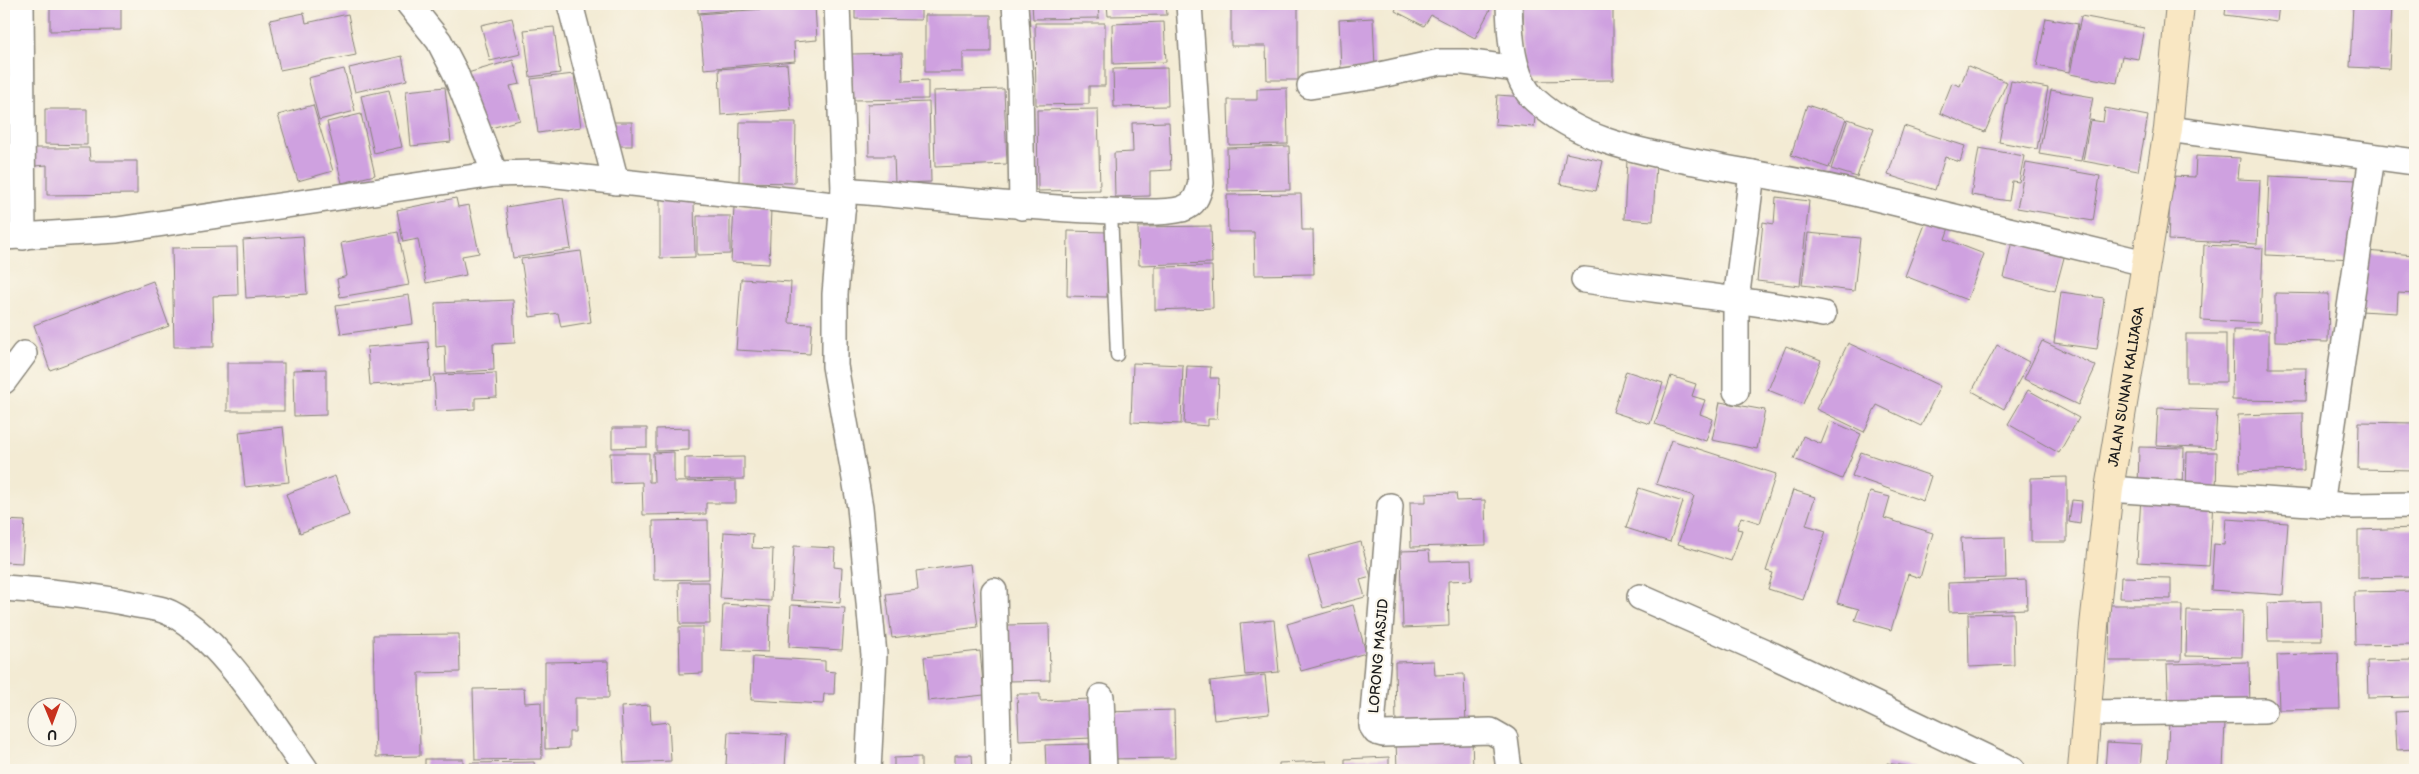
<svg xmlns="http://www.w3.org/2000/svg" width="2419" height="774" viewBox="0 0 2419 774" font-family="'Balsamiq Sans',sans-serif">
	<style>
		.building { fill: #cfa1e0 }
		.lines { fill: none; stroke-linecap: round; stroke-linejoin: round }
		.lane-casing { stroke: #888478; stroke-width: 15 }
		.street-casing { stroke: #888478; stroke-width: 28 }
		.secondary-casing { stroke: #888478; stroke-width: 30 }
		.lane { stroke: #fff; stroke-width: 12 }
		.street { stroke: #fff; stroke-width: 25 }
		.secondary { stroke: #f9e7c3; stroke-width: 28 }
		.labels { text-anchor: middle; stroke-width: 4.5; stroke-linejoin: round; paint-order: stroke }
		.street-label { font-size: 14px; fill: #1c1c1c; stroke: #fbf7ec }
	</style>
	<rect width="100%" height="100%" fill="#fbf7ec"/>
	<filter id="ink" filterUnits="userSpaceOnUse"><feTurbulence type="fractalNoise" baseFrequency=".02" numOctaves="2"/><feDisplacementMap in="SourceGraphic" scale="10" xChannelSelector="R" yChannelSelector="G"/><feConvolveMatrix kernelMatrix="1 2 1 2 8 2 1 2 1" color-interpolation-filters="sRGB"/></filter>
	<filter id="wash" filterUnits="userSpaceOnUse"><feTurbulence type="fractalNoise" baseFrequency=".0096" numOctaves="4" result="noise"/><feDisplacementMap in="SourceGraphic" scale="20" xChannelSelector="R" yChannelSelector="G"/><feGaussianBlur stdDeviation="1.12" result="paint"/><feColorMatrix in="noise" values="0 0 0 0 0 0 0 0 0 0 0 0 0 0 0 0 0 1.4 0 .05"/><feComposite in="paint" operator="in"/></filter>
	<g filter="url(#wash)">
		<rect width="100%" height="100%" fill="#f3ebd4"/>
		<g id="blocks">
			<g class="building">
				<polygon points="50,4 121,4 121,30 50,31"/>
				<polygon points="698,4 785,4 785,5 698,13"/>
				<polygon points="855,4 921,4 921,20 855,19"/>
				<polygon points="1032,4 1098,4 1099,18 1033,19"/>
				<polygon points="1107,4 1166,4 1167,15 1108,16"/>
				<polygon points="1398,4 1488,4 1492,6 1475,38 1431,15 1424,26 1395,11"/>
				<polygon points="1523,4 1613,4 1613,80 1524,81"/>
				<polygon points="2226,4 2279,4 2277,22 2225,15"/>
				<polygon points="2353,4 2392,4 2389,69 2350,67"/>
				<polygon points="815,5 817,40 794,42 795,61 704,69 699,14"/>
				<polygon points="1231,5 1298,5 1298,80 1267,80 1266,46 1231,46"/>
				<polygon points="304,13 306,23 348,14 356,55 280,70 270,20"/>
				<polygon points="925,15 991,15 991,52 963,52 963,72 925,72"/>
				<polygon points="2081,16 2144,28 2138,59 2122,56 2117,83 2070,74"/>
				<polygon points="512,18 521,54 490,61 481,25"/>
				<polygon points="1373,18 1375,69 1341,70 1339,20"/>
				<polygon points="2046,18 2078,24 2069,72 2037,66"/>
				<polygon points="1164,22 1166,62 1113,64 1112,24"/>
				<polygon points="1035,23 1105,23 1105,86 1089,86 1089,104 1036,105"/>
				<polygon points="554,27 560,73 530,77 524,30"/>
				<polygon points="902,53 903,81 928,80 928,99 852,100 851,54"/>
				<polygon points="402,56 407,80 355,92 349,68"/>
				<polygon points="513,60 520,84 510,86 520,120 480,131 464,74"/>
				<polygon points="787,64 791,110 721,115 719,69"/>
				<polygon points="1968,66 2007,82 1985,132 1940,113 1952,83 1960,86"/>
				<polygon points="1167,68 1168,106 1114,107 1113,69"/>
				<polygon points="344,69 355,111 319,120 308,78"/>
				<polygon points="574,74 581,127 538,133 531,79"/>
				<polygon points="2011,81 2048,88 2037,149 1999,142"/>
				<polygon points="445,87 451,142 411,146 406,91"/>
				<polygon points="1287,88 1288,144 1229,145 1228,100 1257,100 1257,89"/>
				<polygon points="1004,89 1007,164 935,167 933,91"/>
				<polygon points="389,90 402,147 374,153 361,96"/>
				<polygon points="2051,90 2093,97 2081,161 2039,154"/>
				<polygon points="1497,95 1526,97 1536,107 1534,127 1495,124"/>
				<polygon points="929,102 931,182 895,183 894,156 869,156 868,104"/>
				<polygon points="313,105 333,171 298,181 278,115"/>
				<polygon points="1807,105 1846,118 1829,168 1791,155"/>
				<polygon points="2105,108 2148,116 2138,171 2083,161 2090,120 2103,122"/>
				<polygon points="45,109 87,109 87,145 45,144"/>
				<polygon points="1098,109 1100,190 1038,191 1037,110"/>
				<polygon points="361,114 375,175 342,183 327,122"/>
				<polygon points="1848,119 1874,128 1857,177 1831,169"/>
				<rect x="610" y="122" width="22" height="24"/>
				<polygon points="740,122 796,122 795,183 739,182"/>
				<polygon points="1169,122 1171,170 1150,171 1150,196 1115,197 1114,153 1133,152 1132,123"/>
				<polygon points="1904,126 1965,146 1960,162 1945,157 1935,190 1888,175"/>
				<polygon points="1289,146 1290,190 1228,191 1227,148"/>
				<polygon points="35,148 89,148 90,161 137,161 137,194 47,195 47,165 35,166"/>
				<polygon points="1979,148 2024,156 2019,182 2012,181 2009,201 1971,195"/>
				<polygon points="1566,153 1603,161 1596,191 1560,184"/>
				<polygon points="2196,156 2240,158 2238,179 2260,180 2257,244 2168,240 2171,176 2195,177"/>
				<polygon points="1627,160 1656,162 1653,221 1624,219"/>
				<polygon points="2026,163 2100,176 2093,221 2017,208"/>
				<polygon points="2269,176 2357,180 2354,259 2266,255"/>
				<polygon points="1301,194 1302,230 1313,230 1314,274 1255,275 1254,232 1228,232 1227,195"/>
				<polygon points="1776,197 1809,201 1800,286 1757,281 1763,222 1774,224"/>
				<polygon points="456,198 458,207 469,205 479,253 462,256 466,275 426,283 418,239 403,242 397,210"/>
				<polygon points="563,198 571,249 513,258 506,207"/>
				<polygon points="660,198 694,198 695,257 660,258"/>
				<polygon points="2414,200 2415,200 2415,253 2410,253"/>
				<polygon points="734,207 771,208 769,264 731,262"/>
				<polygon points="1929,214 1951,222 1945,239 1984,254 1967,300 1905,276"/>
				<polygon points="697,216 730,216 730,254 697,255"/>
				<polygon points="1211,226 1212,263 1139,265 1138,227"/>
				<polygon points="1068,231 1108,232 1107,297 1067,296"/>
				<polygon points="398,232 409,285 340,297 337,279 347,276 341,243"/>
				<polygon points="1808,233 1860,238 1854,291 1802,285"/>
				<polygon points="303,236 307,294 246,298 243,240"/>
				<polygon points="2012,241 2065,254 2055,291 2004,278"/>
				<polygon points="2204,245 2263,248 2260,323 2201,320"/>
				<polygon points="237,247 238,295 213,296 214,347 174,347 172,248"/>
				<polygon points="581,251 591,322 561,327 558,313 530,317 521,259"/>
				<polygon points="2365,251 2415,255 2415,294 2398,293 2397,313 2360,311"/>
				<polygon points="1212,266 1213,308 1155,310 1155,267"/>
				<polygon points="741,279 791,282 789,323 812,324 810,354 736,350"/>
				<polygon points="153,281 169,326 50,370 34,325"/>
				<polygon points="2061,292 2104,298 2097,349 2054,343"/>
				<polygon points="2275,293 2329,294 2328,342 2275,341"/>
				<polygon points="409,295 413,324 341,334 336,306"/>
				<polygon points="513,300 515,343 493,344 494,370 446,373 445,346 436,347 435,303"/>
				<polygon points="2233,330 2269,330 2269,368 2306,368 2305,401 2232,400"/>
				<rect x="2186" y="334" width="40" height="48"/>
				<polygon points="2042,341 2096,366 2078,405 2024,379"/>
				<polygon points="428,342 431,381 370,385 367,347"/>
				<polygon points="1848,343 1940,386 1921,426 1877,405 1864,432 1816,409"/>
				<polygon points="1997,345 2029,362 2004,409 1972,391"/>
				<polygon points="1786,346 1821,360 1803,404 1768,390"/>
				<rect x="227" y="363" width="57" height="48"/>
				<polygon points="1133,363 1183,365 1181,424 1131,422"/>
				<polygon points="1187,366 1211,367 1210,378 1219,378 1217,419 1208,419 1208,426 1184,424"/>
				<polygon points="326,369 326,415 294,416 293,370"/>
				<polygon points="1626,371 1663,383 1650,424 1613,412"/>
				<polygon points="496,373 497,397 475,398 475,409 436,411 434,375"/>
				<polygon points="1671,376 1696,384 1692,396 1705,400 1700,414 1713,419 1706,441 1655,424"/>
				<polygon points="2028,390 2079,418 2059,453 2008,424"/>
				<polygon points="1720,402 1765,410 1757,449 1712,440"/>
				<polygon points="2158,408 2217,410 2215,448 2156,445"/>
				<polygon points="2303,413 2304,470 2240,472 2238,415"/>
				<polygon points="1830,421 1861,434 1842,479 1794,459 1803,436 1821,444"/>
				<polygon points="2359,422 2415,423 2415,470 2358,469"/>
				<polygon points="283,427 289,482 245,487 239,432"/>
				<polygon points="612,428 647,428 647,447 612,448"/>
				<polygon points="689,428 689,450 656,451 656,429"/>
				<polygon points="1671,440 1776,474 1760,523 1741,517 1737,529 1742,530 1731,561 1678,544 1694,496 1656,484"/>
				<polygon points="2139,447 2184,448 2183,490 2138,489"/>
				<polygon points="674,452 674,482 736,481 736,503 706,503 706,514 643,515 642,482 611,483 610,453 649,453 649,482 654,482 653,453"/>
				<polygon points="1861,452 1931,476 1923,501 1852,476"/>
				<polygon points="2187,452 2217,452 2216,492 2186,492"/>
				<polygon points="744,457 744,479 685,480 685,458"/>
				<polygon points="335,476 349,515 300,533 286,494"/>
				<polygon points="2067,477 2067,542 2031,542 2031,478"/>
				<polygon points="1639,488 1683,502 1670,542 1626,528"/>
				<polygon points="1793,490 1815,497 1806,525 1826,531 1803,600 1768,589 1773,573 1766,571"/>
				<polygon points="1870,492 1890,497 1884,518 1933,533 1920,578 1908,574 1891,630 1855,620 1859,609 1837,603"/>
				<polygon points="1456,493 1457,501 1485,500 1486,545 1411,547 1410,502 1426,502 1426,494"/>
				<polygon points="2141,497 2213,502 2209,566 2137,562"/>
				<polygon points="2072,500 2082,501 2080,524 2069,522"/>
				<polygon points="2226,519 2288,523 2283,595 2211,590 2214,544 2224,545"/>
				<polygon points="4,520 25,521 22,563 4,562"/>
				<polygon points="708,520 709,579 654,580 653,521"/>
				<polygon points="2415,528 2415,577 2358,578 2358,530"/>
				<polygon points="724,532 753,534 752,548 773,549 771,601 720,598"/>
				<polygon points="2005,537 2006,578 1963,579 1961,538"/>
				<polygon points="1361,542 1371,577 1360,580 1365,597 1323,608 1308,556"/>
				<polygon points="794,546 835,548 834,567 842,568 840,603 791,600"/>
				<polygon points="1429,550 1430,561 1471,560 1472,580 1448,581 1449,626 1403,628 1401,551"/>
				<polygon points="970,564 978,627 892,638 886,594 918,590 916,571"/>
				<polygon points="2121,577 2171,578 2171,599 2120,598"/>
				<polygon points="2026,580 2027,609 1949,612 1948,583"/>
				<polygon points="679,582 709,582 710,624 680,624"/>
				<polygon points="2415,591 2415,644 2355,645 2354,592"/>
				<polygon points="2321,601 2322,641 2268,641 2267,603"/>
				<polygon points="723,604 770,607 768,652 721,650"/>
				<polygon points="791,605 845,608 842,650 789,647"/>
				<polygon points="1353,605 1366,653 1301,671 1287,624"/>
				<polygon points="2110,605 2182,605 2181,661 2109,661"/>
				<polygon points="2187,610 2243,611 2242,657 2186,656"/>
				<polygon points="2013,613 2014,665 1969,667 1968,614"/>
				<polygon points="1274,620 1279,672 1245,675 1240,623"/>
				<polygon points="1049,624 1050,680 1009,681 1008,625"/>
				<polygon points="679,627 703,627 703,673 680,674"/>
				<polygon points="459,634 460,672 419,673 420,756 376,757 373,635"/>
				<polygon points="980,651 984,695 928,701 924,657"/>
				<polygon points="2338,653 2340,709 2279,710 2277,655"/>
				<polygon points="753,657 825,661 825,671 835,672 834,694 824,694 823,704 751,700"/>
				<polygon points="2415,660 2415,697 2368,698 2367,661"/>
				<polygon points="608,661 609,698 575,698 575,732 569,732 569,748 545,749 545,662"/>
				<polygon points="1434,661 1435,675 1464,674 1466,724 1396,726 1395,662"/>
				<polygon points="2249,662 2250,709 2169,711 2167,664"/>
				<polygon points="1265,675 1269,714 1214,720 1210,681"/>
				<polygon points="524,688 525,703 541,702 542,759 475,760 473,689"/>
				<polygon points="1017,694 1040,694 1040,701 1091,699 1092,738 1019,741"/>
				<polygon points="650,705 651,724 669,722 671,761 624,763 621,707"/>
				<polygon points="1174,710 1175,758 1107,759 1106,712"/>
				<polygon points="2415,711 2415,749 2397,750 2395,712"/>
				<polygon points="2169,721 2225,723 2223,770 2167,770"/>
				<polygon points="728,732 787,735 785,768 726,765"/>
				<polygon points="1472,738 1473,770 1397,770 1396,740"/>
				<polygon points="2107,742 2142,744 2140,770 2105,770"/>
				<polygon points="1089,744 1090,770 1007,770 1007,768 1046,767 1045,745"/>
				<polygon points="955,755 972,755 973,770 955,770"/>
				<polygon points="921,757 921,770 894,770 894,758"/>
				<polygon points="1389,757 1389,770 1345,770 1345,759"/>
				<rect x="425" y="759" width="38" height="11"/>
				<polygon points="1327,761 1327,770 1279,770 1279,763"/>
				<polygon points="534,762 535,770 470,770 470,763"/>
				<polygon points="1887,763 1922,769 1922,770 1886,770"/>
			</g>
		</g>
	</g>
	<g filter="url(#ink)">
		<use href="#blocks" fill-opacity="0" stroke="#888478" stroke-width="1"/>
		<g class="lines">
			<defs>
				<polyline id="lane" points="1111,211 1117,355"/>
				<g id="street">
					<polyline points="21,4 23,237"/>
					<polyline points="409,4 439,41 455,72 495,174"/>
					<polyline points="570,4 616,182"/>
					<polyline points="837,4 844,190 835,294 835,366 860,507 874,655 868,770"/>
					<polyline points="1015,4 1020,80 1022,207"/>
					<path d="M1509,4C1510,34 1511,78 1535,100C1582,142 1639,151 1699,163C1749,173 1801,181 1851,192C1949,215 2047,239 2145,263"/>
					<polyline points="1310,86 1371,77 1440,62 1464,62 1517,69"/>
					<polyline points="2168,129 2415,162"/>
					<path d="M844,190C926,197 1008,206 1091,210C1115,211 1159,215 1182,209C1195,205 1198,195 1201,183L1189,4"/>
					<polyline points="4,237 117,230 495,174 539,173 843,206"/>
					<path d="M1584,280C1664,291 1744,299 1823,314"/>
					<polyline points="4,381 24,354"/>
					<polyline points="1736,391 1736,301 1752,173"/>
					<polyline points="2109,489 2352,506 2415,505"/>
					<polyline points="2321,505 2372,157"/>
					<polyline points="1390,506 1372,726 1376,732 1383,734 1491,731 1505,739 1509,770"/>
					<path d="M4,588C47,591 90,595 133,604C142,606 153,607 163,610C215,628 274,725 306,770"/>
					<polyline points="994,591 999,770"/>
					<polyline points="1640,597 1772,655 2012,770"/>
					<polyline points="1101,697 1104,770"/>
					<polyline points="2086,713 2264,711"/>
				</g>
				<g id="secondary">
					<path id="s1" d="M2082,770L2094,626L2109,489L2168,129L2180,4"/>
				</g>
			</defs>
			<use href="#lane" class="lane-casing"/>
			<use href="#street" class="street-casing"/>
			<use href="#secondary" class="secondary-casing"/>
			<use href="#lane" class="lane"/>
			<use href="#street" class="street"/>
			<use href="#secondary" class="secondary"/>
		</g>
	</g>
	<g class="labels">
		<g class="street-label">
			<text dy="5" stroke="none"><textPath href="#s1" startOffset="386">JALAN SUNAN KALIJAGA</textPath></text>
			<text transform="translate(1378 656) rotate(-85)" y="5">LORONG MASJID</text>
		</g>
	</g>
	<rect width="2419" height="774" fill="none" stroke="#fbf7ec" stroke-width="20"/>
	<g transform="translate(52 722) rotate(179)"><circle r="24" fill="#fbf7ec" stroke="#a29f99"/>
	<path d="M0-4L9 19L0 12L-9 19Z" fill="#c8321e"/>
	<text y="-8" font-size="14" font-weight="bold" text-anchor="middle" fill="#1c1c1c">U</text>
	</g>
</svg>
